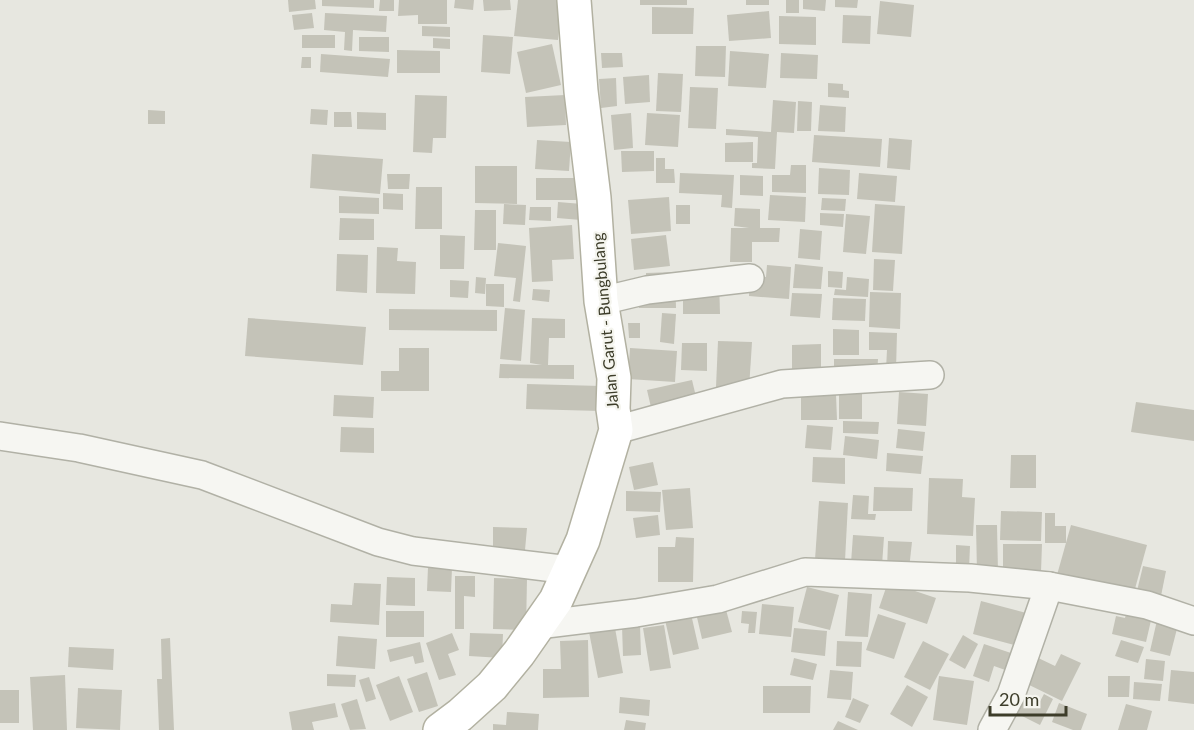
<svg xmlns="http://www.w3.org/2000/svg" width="1194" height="730" viewBox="0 0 1194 730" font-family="Lato,sans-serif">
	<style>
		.building { fill: #c4c3b8 }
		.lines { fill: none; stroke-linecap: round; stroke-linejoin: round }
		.minor-casing { stroke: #b1b1a6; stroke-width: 30 }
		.major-casing { stroke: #b2b1a1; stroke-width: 36 }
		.minor { stroke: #f6f6f2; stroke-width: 27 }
		.major { stroke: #fff; stroke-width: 33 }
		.labels { text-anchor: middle; stroke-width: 4.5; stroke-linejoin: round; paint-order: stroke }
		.street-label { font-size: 16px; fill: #3d3d2a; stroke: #f5f5ef }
	</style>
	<rect width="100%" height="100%" fill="#e7e7e0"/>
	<g class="building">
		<polygon points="288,0 315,0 316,9 289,12"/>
		<polygon points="322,0 374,0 374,8 322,6"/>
		<polygon points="380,0 394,0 394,11 379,11"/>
		<polygon points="399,0 447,0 447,24 418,24 418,15 398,16"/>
		<polygon points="455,0 474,0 473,10 454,8"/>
		<polygon points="483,0 510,0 511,10 484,11"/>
		<polygon points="518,0 562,0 558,40 514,36"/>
		<rect x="640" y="0" width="47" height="5"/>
		<rect x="746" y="0" width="23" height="5"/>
		<rect x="786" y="0" width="13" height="13"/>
		<polygon points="803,0 826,0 825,11 803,9"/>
		<polygon points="835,0 858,0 857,8 835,7"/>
		<polygon points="880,1 914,5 911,37 877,34"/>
		<polygon points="652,7 694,8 693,34 652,34"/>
		<polygon points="769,11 771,38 729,41 727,15"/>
		<polygon points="312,13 314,28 294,30 292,15"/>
		<polygon points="325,13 387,16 386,32 353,30 352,51 344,50 345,32 324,30"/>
		<polygon points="843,15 871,16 870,44 842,43"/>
		<polygon points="779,16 816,17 816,45 779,44"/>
		<polygon points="422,26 450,27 450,37 422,36"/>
		<rect x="302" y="35" width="33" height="13"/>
		<polygon points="483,35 513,37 510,74 481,72"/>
		<polygon points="359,37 389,37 389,52 359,51"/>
		<polygon points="433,38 450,39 450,49 433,48"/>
		<polygon points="552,44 561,85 526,93 517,52"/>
		<polygon points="696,46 726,46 725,77 695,76"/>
		<polygon points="397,50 440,51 440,73 397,73"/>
		<polygon points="730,51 769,54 766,88 728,86"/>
		<polygon points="601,53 622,53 623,67 602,68"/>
		<polygon points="781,53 818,55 817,79 780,78"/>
		<polygon points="321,54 390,59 388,77 320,72"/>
		<polygon points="302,57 311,57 311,68 301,68"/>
		<polygon points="658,73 683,74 681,112 656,111"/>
		<polygon points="649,75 650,102 625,104 623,77"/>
		<polygon points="616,78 617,106 601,108 599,79"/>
		<polygon points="828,83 843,84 843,90 849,91 849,98 828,97"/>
		<polygon points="690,87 718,88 716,129 688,128"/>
		<polygon points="415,95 447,96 446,138 433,138 432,153 413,152"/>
		<polygon points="565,95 566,125 527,127 525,97"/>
		<polygon points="773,100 796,102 794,133 777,132 775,169 752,168 752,163 757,163 758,137 726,135 726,129 771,132"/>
		<polygon points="798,101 812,102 811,131 797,131"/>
		<polygon points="820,105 846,107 845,132 818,131"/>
		<polygon points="311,109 328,110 327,125 310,124"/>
		<polygon points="148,110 165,111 165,124 148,124"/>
		<polygon points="334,112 351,112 352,127 334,127"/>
		<polygon points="357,112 386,113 386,130 357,129"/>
		<polygon points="631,113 633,148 614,150 611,115"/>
		<polygon points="647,113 680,115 678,147 645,145"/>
		<polygon points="814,135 882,139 880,167 812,162"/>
		<polygon points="889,138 912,140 910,170 887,168"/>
		<polygon points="537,140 571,142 569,171 535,169"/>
		<polygon points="753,142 753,162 725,162 725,143"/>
		<polygon points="621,151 654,151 654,171 622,172"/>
		<polygon points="312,154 383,159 380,194 310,188"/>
		<polygon points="656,158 665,158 665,169 674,169 675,183 656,183"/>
		<polygon points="791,165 806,165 806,193 772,192 772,175 790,175"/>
		<polygon points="475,166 517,166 517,204 475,203"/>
		<polygon points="819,168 850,170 849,195 818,194"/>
		<polygon points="680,173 734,175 732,208 721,207 722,195 679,193"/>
		<polygon points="859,173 897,176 895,202 857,199"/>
		<polygon points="387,174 410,174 409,189 388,189"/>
		<polygon points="740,175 763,176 763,196 740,195"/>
		<rect x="536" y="178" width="46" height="22"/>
		<polygon points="416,187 442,187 442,229 415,229"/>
		<polygon points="383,193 403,194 403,210 383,209"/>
		<polygon points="770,195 806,197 805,222 768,220"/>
		<polygon points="339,196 379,198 379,214 339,213"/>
		<polygon points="669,197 671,231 631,234 628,200"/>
		<polygon points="822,198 846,199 845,211 821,210"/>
		<polygon points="558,202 582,204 581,220 557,218"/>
		<polygon points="504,204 526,205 525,225 503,224"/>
		<polygon points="875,204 905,206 902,254 872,252"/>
		<rect x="676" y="205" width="14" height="19"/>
		<polygon points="530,207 551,207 551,221 529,220"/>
		<polygon points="735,208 760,209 760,228 780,228 779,242 752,242 752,262 730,262 731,228 749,228 734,226"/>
		<polygon points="475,210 496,210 496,250 474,250"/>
		<polygon points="820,213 844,214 843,227 820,225"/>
		<polygon points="846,214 870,216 866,254 843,252"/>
		<polygon points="340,218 374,219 374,240 339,240"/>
		<polygon points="572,225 574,259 552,260 553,281 532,282 529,228"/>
		<polygon points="800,229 822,231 820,260 798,258"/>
		<polygon points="440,235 465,236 464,269 440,269"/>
		<polygon points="666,235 670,266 634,270 631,239"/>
		<polygon points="498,243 526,246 520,302 513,301 516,278 494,276"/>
		<polygon points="377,247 398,248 397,261 416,262 415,294 376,293"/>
		<polygon points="337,254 368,255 367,293 336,291"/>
		<polygon points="874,259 895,260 893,291 873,290"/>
		<polygon points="795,264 823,267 821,289 793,288"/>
		<polygon points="767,265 791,267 789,299 749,296 750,276 766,277"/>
		<polygon points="828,271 843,272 842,288 828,287"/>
		<polygon points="675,272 676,308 639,308 638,281 646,281 646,273"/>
		<polygon points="476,277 486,278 485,294 475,293"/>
		<polygon points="847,277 869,279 868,297 834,295 835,289 846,290"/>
		<polygon points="683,278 719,278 720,314 683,314"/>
		<polygon points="450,280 469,281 468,298 450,297"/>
		<polygon points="486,284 504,284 504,307 486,306"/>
		<polygon points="533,289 550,290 549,302 532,300"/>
		<polygon points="870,292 901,293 900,329 869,327"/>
		<polygon points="792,293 822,294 820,318 790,316"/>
		<polygon points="833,298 866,299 865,321 832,320"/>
		<polygon points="505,308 525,310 521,361 500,359"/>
		<polygon points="389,309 497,310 497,331 389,330"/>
		<polygon points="662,313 676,314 674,344 660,342"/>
		<polygon points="248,318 366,327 363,365 245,356"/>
		<polygon points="532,318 565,319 565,338 549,338 548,365 574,365 574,379 499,378 500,364 542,365 530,363"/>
		<polygon points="628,323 640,323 640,338 629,338"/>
		<polygon points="833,329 859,330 859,355 833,355"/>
		<polygon points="869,332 897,333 896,370 886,369 887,350 869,350"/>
		<polygon points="718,341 752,342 749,389 716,387"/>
		<polygon points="682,343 707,343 707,371 681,370"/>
		<polygon points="821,344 821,380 792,381 792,345"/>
		<polygon points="399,348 429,348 429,391 381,391 381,371 399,371"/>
		<polygon points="630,348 677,351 675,382 628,379"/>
		<polygon points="834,359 878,359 877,377 834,377"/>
		<polygon points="692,380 698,405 653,416 647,390"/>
		<polygon points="527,384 601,386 600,411 526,409"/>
		<rect x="839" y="386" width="23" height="33"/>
		<polygon points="899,392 928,394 926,426 897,424"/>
		<polygon points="836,394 837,420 801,420 801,395"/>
		<polygon points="334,395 374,397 373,418 333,416"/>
		<polygon points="1136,402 1194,410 1194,441 1131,432"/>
		<polygon points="843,421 879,422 878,434 843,433"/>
		<polygon points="807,425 833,427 831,450 805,448"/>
		<polygon points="341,427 374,428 374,453 340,452"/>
		<polygon points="898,429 925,432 923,451 896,448"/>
		<polygon points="845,436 879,440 877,459 843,455"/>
		<polygon points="887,453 923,456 921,474 886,471"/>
		<polygon points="1011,455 1036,455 1036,488 1010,488"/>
		<polygon points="813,457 845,458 845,484 812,482"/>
		<polygon points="653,462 658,485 634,490 629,467"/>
		<polygon points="929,478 963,479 962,497 975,498 973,536 927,534"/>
		<polygon points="874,487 913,488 912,511 873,511"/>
		<polygon points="690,488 693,528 666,530 662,490"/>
		<polygon points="626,491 661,492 660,512 626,511"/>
		<polygon points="853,495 869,496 868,514 876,514 875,520 851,519"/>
		<polygon points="819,501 848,503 845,561 815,560"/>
		<polygon points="1001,511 1042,512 1041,541 1000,540"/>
		<polygon points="1045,513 1055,513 1055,526 1066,526 1066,543 1045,543"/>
		<polygon points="658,515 660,535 636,538 633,518"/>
		<polygon points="976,525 997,525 998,572 977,573"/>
		<polygon points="1071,525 1147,545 1133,596 1057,575"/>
		<polygon points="493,527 527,528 525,550 493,548"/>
		<polygon points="853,535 884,537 882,565 851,563"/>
		<polygon points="676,537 694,538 693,582 658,582 658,547 675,547"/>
		<polygon points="888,541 912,542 909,569 887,569"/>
		<polygon points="1003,544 1042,544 1041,572 1003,572"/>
		<polygon points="956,545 970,546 969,569 956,569"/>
		<polygon points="1143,566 1166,571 1160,601 1136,595"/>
		<polygon points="428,567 452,568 451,592 427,591"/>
		<polygon points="455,576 475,576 475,597 464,596 464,629 455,629"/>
		<polygon points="387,577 415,578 415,606 386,605"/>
		<polygon points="494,578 527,579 526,630 493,629"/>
		<polygon points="888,582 936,598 927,624 879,608"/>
		<polygon points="354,583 381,584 379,625 330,622 331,604 352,605"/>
		<polygon points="807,587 839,595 830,630 798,622"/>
		<polygon points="848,592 872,594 868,637 845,636"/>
		<polygon points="981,601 1030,614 1022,647 973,634"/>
		<polygon points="762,604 794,607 791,637 759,634"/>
		<polygon points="725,606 732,632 702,639 696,613"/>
		<polygon points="1127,610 1152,616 1146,642 1112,634 1116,616 1125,618"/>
		<rect x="386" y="611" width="38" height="26"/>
		<polygon points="742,611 757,612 755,633 748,633 749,624 741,623"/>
		<polygon points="691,614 699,649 673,655 665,620"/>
		<polygon points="878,614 906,623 894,659 866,650"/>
		<polygon points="1158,616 1179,621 1170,656 1150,651"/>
		<polygon points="640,625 641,655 623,656 622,626"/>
		<polygon points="664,625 671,668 650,671 643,628"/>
		<polygon points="615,628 623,673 598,678 589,632"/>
		<polygon points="794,628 827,631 825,656 791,652"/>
		<polygon points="452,633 459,650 448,654 456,675 439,680 426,643"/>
		<polygon points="470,633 503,634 502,658 469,656"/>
		<polygon points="963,635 978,644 965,669 949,660"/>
		<polygon points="338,636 377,639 375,669 336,666"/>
		<polygon points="170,638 174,730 159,730 157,679 162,679 161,639"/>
		<polygon points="588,640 589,697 543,698 543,669 561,669 560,641"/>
		<polygon points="1121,640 1144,647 1138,663 1115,656"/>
		<polygon points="837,641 862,642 861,667 836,666"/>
		<polygon points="923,641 949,654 930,690 904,677"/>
		<polygon points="420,642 424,662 415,664 413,656 390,662 387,650"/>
		<polygon points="984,644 1014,654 1008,671 994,666 989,682 973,676"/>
		<polygon points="69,647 114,649 113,670 68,667"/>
		<polygon points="1061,654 1081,663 1062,701 1019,680 1032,655 1055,666"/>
		<polygon points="794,658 817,664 813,680 790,675"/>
		<polygon points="1146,659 1165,661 1163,681 1144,679"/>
		<polygon points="830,670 853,672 851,700 827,698"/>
		<polygon points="1171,670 1194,672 1194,704 1168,701"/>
		<polygon points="427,672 438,706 419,712 407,679"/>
		<polygon points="327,674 356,675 355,687 327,686"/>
		<polygon points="65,675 67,730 33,730 30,677"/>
		<polygon points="399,676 413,712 390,721 376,685"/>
		<polygon points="939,676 974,681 967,725 933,720"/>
		<polygon points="1108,676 1130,676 1129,697 1108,697"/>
		<polygon points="369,677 376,699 366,702 359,680"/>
		<polygon points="1134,682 1162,684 1160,701 1133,699"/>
		<polygon points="907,685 928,697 912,727 890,714"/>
		<polygon points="763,686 811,686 810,713 763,713"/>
		<polygon points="78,688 122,690 120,730 76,728"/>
		<rect x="0" y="690" width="19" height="33"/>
		<polygon points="1044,694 1053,699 1040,725 1012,711 1020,695 1038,705"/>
		<polygon points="620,697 650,700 649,716 619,713"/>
		<polygon points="853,698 869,705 860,723 845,717"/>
		<polygon points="357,699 366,729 350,730 341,704"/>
		<polygon points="335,703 338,717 312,722 314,730 292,730 289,712"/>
		<polygon points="1059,703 1087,714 1081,730 1073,730 1052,722"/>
		<polygon points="1126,704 1152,711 1147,730 1118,730"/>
		<polygon points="507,712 539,714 538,730 493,730 493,724 506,725"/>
		<polygon points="626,720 646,723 645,730 624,730"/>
		<polygon points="838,721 858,730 833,730"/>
	</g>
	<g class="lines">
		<defs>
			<g id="minor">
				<polyline points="601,301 647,290 750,278"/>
				<polyline points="616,430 782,384 930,375"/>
				<polyline points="0,436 79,448 202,475 378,542 413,551 570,570"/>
				<polyline points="538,625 636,613 718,599 805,572 970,578 1049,586 1147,605 1194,621"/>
				<polyline points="992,730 1011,695 1049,586"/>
			</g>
			<polyline id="major" points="440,730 460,715 492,686 519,653 556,600 583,540 616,430 613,409 614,378 601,301 594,198 581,91 574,0"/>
		</defs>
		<use href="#minor" class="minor-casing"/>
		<use href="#major" class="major-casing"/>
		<use href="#minor" class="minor"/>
		<use href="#major" class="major"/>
	</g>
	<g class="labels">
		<g class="street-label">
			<text transform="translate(605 321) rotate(-95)" y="6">Jalan Garut - Bungbulang</text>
		</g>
	</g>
	<path d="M990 706v9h76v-9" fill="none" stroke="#3d3d2a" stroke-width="3"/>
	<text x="999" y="706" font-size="18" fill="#3d3d2a" stroke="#f5f5ef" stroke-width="4.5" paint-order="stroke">20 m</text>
</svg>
